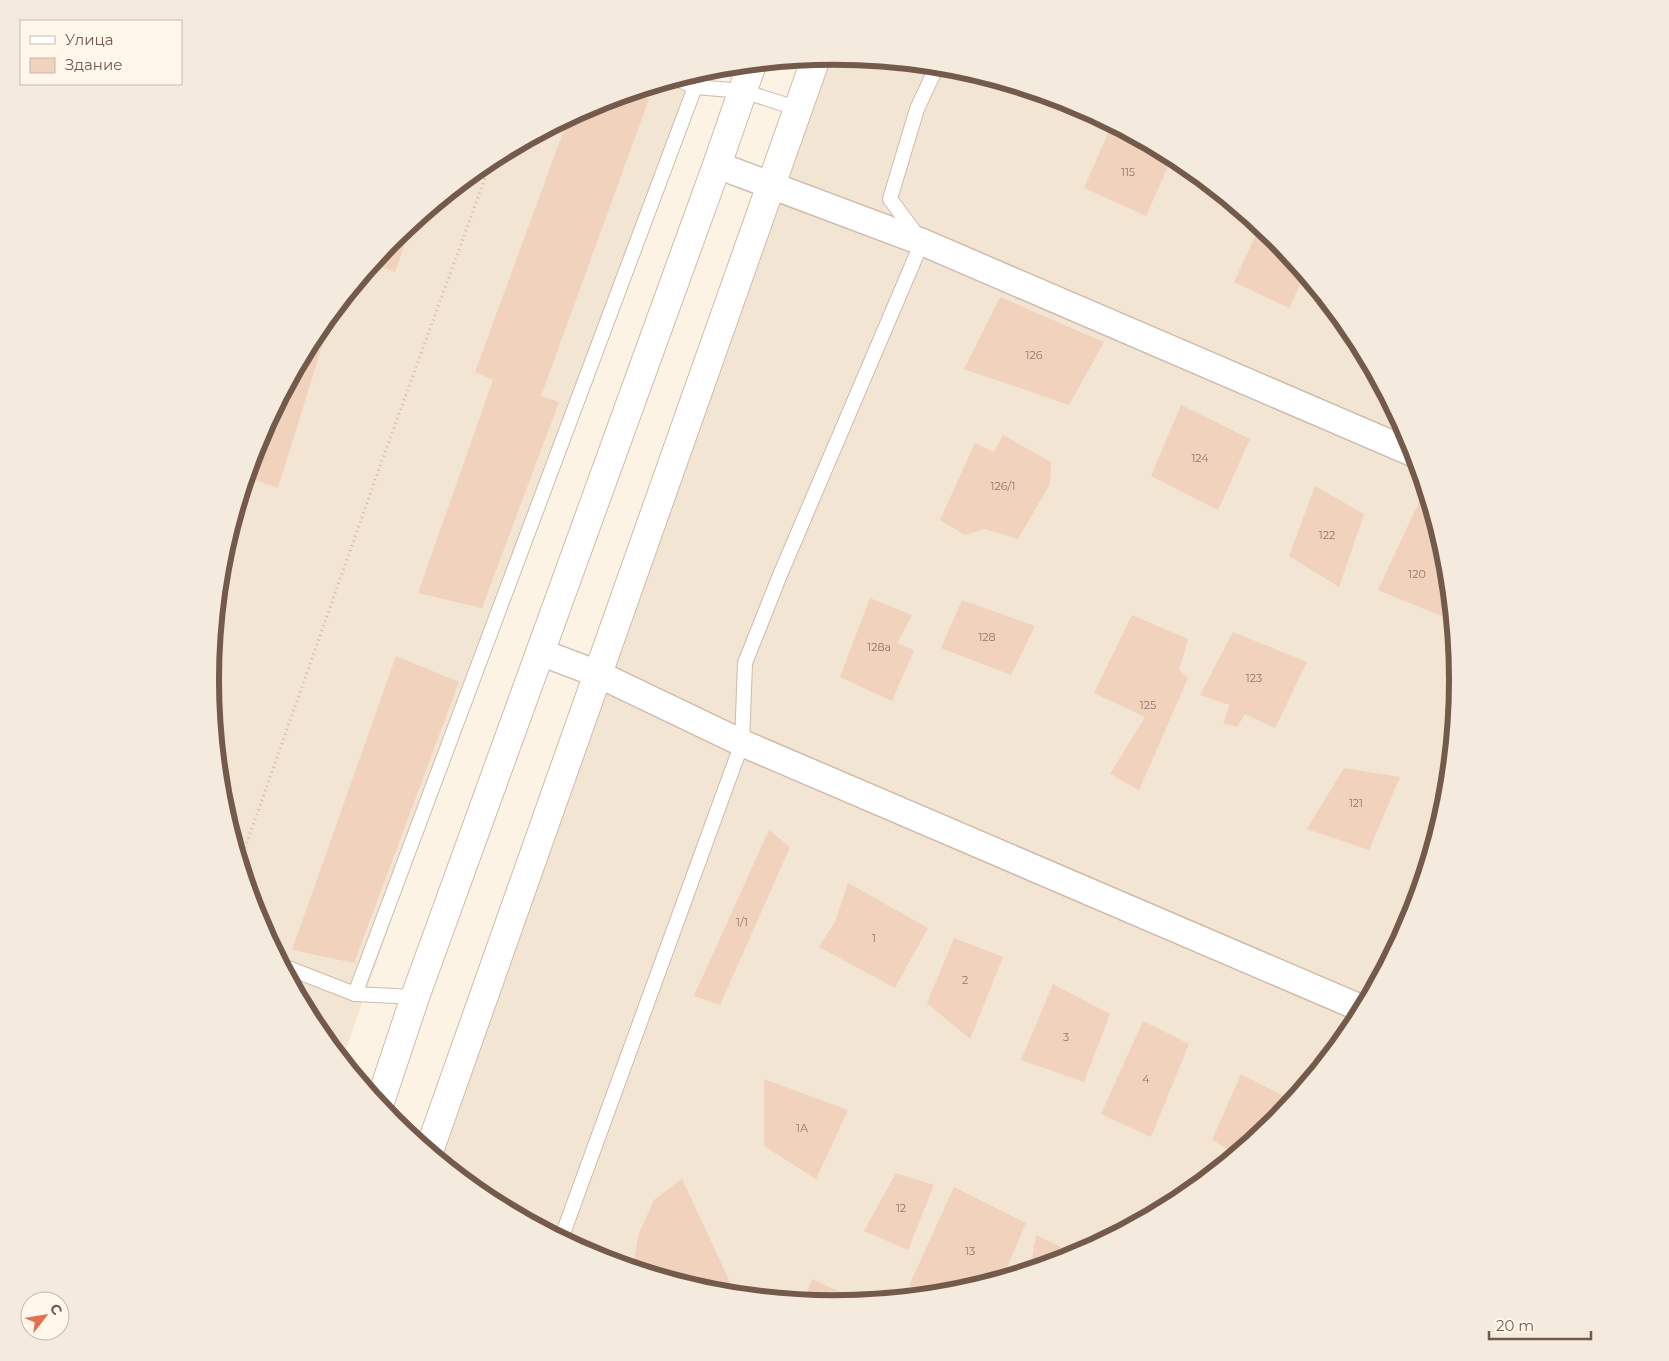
<svg xmlns="http://www.w3.org/2000/svg" width="1669" height="1361" viewBox="0 0 1669 1361" font-family="Montserrat,sans-serif">
	<style>
		.residential { fill: #f3e5d3 }
		.building { fill: #f0d2bd }
		.lines { fill: none; stroke-linecap: round; stroke-linejoin: round }
		.service-casing { stroke: #cdbbab; stroke-width: 16 }
		.minor-casing { stroke: #cdbbab; stroke-width: 29 }
		.secondary-casing { stroke: #d0bba9; stroke-width: 30 }
		.path { stroke: #d5b6a0; stroke-width: 3; stroke-dasharray: 1 4; stroke-linecap: butt }
		.service { stroke: #fff; stroke-width: 14 }
		.minor { stroke: #fff; stroke-width: 26 }
		.secondary { stroke: #fff; stroke-width: 28 }
		.labels { text-anchor: middle; stroke-width: 4.5; stroke-linejoin: round; paint-order: stroke }
		.number-label { font-size: 11px; fill: #937868 }
		.rim { fill: none; stroke: #745a4b; stroke-width: 6 }
	</style>
	<rect width="100%" height="100%" fill="#fcf3e5"/>
	<g class="residential">
		<polygon points="835,56 957,68 1074,104 1182,162 1276,239 1354,334 1411,442 1447,559 1459,681 1447,803 1411,920 1353,1028 1276,1122 1181,1200 1073,1257 956,1293 834,1305 712,1293 595,1257 487,1199 433,1154 808,59"/>
		<polygon points="691,75 342,1060 315,1027 258,919 222,802 210,680 222,558 258,441 316,333 393,239 488,161 596,104"/>
	</g>
	<g class="building">
		<polygon points="630,93 649,99 541,396 559,402 482,608 418,593 493,380 475,372 568,119 596,104"/>
		<polygon points="1112,124 1172,157 1146,216 1084,188"/>
		<polygon points="412,223 395,272 373,264 393,239"/>
		<polygon points="1260,226 1276,239 1305,274 1289,308 1234,282"/>
		<polygon points="1000,297 1104,342 1069,405 964,369"/>
		<polygon points="332,314 278,488 247,477 258,441 316,333"/>
		<polygon points="1181,405 1250,439 1218,510 1151,476"/>
		<polygon points="1003,435 1051,462 1050,484 1018,539 985,529 965,535 940,520 975,443 994,452"/>
		<polygon points="1315,486 1364,514 1339,587 1289,556"/>
		<polygon points="1419,502 1431,506 1447,559 1450,589 1444,617 1378,590"/>
		<polygon points="870,598 912,615 897,643 914,650 892,701 840,677"/>
		<polygon points="962,600 1035,626 1011,675 941,648"/>
		<polygon points="1132,615 1188,639 1179,670 1188,678 1139,790 1110,774 1145,717 1094,693"/>
		<polygon points="1233,632 1307,662 1275,728 1245,714 1237,727 1223,723 1230,705 1200,695"/>
		<polygon points="396,656 459,682 354,963 292,950"/>
		<polygon points="1344,768 1400,777 1369,850 1307,829"/>
		<polygon points="769,830 790,847 720,1005 694,996"/>
		<polygon points="848,883 928,928 895,988 819,947 835,922"/>
		<polygon points="954,938 1003,957 970,1039 927,1003"/>
		<polygon points="1053,984 1110,1014 1084,1082 1021,1060"/>
		<polygon points="1143,1021 1189,1044 1151,1137 1101,1114"/>
		<polygon points="1241,1074 1293,1101 1276,1122 1237,1154 1212,1140"/>
		<polygon points="764,1079 848,1110 816,1179 764,1146"/>
		<polygon points="896,1173 934,1185 908,1250 864,1231"/>
		<polygon points="682,1179 736,1295 712,1293 633,1269 638,1236 654,1200"/>
		<polygon points="954,1187 1026,1223 1002,1279 982,1285 971,1280 967,1289 956,1293 927,1296 909,1286"/>
		<polygon points="1036,1235 1078,1255 1030,1270"/>
		<polygon points="812,1279 862,1302 834,1305 803,1302"/>
	</g>
	<g class="lines">
		<defs>
			<g id="service">
				<polyline points="677,79 695,87 743,91 799,109"/>
				<polyline points="283,966 355,994 415,997"/>
				<polyline points="355,994 695,87"/>
				<polyline points="561,1239 742,743 745,663 780,575 922,242 890,199 917,109 937,66"/>
			</g>
			<g id="minor">
				<polyline points="717,165 922,242 1415,454"/>
				<polyline points="540,652 598,674 742,743 1363,1009"/>
			</g>
			<g id="secondary">
				<polyline points="379,1105 415,997 717,165 752,64"/>
				<polyline points="429,1151 816,58"/>
			</g>
		</defs>
		<use href="#service" class="service-casing"/>
		<use href="#minor" class="minor-casing"/>
		<use href="#secondary" class="secondary-casing"/>
		<polyline class="path" points="240,862 385,452 492,159"/>
		<use href="#service" class="service"/>
		<use href="#minor" class="minor"/>
		<use href="#secondary" class="secondary"/>
	</g>
	<g class="labels">
		<g class="number-label">
			<text x="1128" y="176">115</text>
			<text x="1034" y="359">126</text>
			<text x="1200" y="462">124</text>
			<text x="1003" y="490">126/1</text>
			<text x="1327" y="539">122</text>
			<text x="1417" y="578">120</text>
			<text x="987" y="641">128</text>
			<text x="879" y="651">128а</text>
			<text x="1254" y="682">123</text>
			<text x="1148" y="709">125</text>
			<text x="1356" y="807">121</text>
			<text x="742" y="926">1/1</text>
			<text x="874" y="942">1</text>
			<text x="965" y="984">2</text>
			<text x="1066" y="1041">3</text>
			<text x="1146" y="1083">4</text>
			<text x="802" y="1132">1А</text>
			<text x="901" y="1212">12</text>
			<text x="970" y="1255">13</text>
		</g>
	</g>
	<path d="M0 0H1669V1361H0ZM219 680a615 615 0 1 1 1230 0a615 615 0 1 1-1230 0Z" fill="#f4eade" fill-rule="evenodd"/>
	<path class="rim" d="M219 680a615 615 0 1 1 1230 0a615 615 0 1 1-1230 0Z"/>
	<rect x="20" y="20" width="162" height="65" fill="#fff7eb" stroke="#c7b8ab"/>
	<rect x="30" y="36" width="25" height="8" fill="#ffffff" stroke="#c7b8ab"/>
	<text x="65" y="45" font-size="15" fill="#745a4b">Улица</text>
	<rect x="30" y="58" width="25" height="15" fill="#f0d2bd" stroke="#c7b8ab"/>
	<text x="65" y="70" font-size="15" fill="#745a4b">Здание</text>
	<g transform="translate(45 1316) rotate(59)"><circle r="24" fill="#fff7eb" stroke="#c7b8ab"/>
	<path d="M0-4L9 19L0 12L-9 19Z" fill="#e2714d"/>
	<text y="-8" font-size="14" font-weight="bold" text-anchor="middle" fill="#745a4b">С</text>
	</g>
	<path d="M1489 1331v8h102v-8" fill="none" stroke="#745a4b" stroke-width="2.5"/>
	<text x="1496" y="1331" font-size="15" fill="#745a4b" stroke="#fff7eb" stroke-width="4" paint-order="stroke">20 m</text>
</svg>
